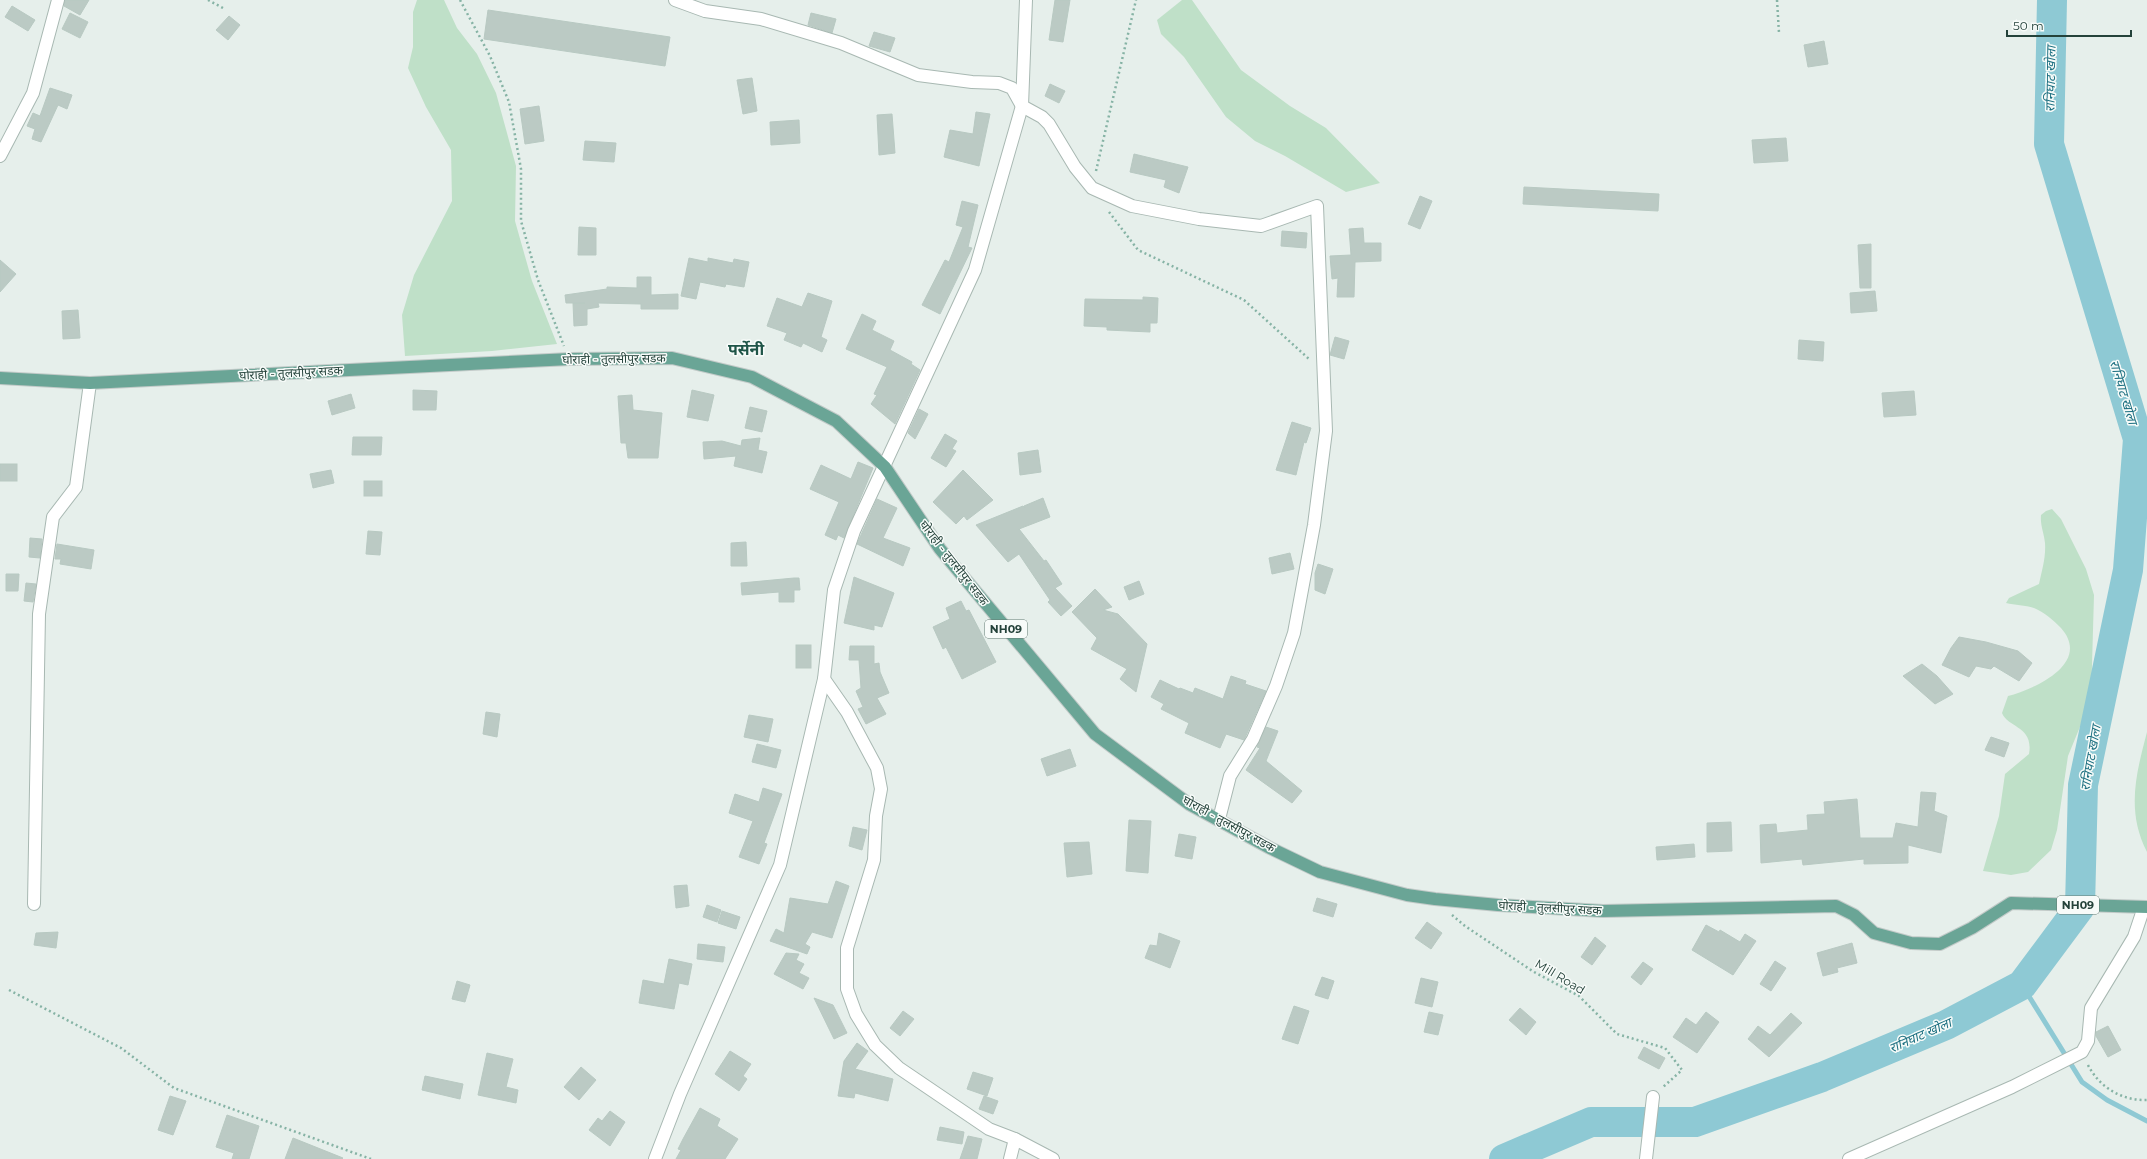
<svg xmlns="http://www.w3.org/2000/svg" width="2147" height="1159" viewBox="0 0 2147 1159" font-family="Montserrat,'Noto Sans Devanagari',sans-serif">
	<style>
		.green { fill: #bfe0c8 }
		.lines { fill: none; stroke-linecap: round; stroke-linejoin: round }
		.stream { stroke: #8ec9d4; stroke-width: 5 }
		.river { stroke: #8ec9d4; stroke-width: 30 }
		.building { fill: #bbcac4; stroke: #b8c9c2 }
		.street-casing { stroke: #a8b8b2; stroke-width: 14 }
		.primary-casing { stroke: #c2cac8; stroke-width: 14 }
		.path { stroke: #86b3a5; stroke-width: 2.5; stroke-dasharray: 2 3; stroke-linecap: butt }
		.street { stroke: #fff; stroke-width: 12 }
		.primary { stroke: #6aa596; stroke-width: 12 }
		.labels { text-anchor: middle; stroke-width: 3; stroke-linejoin: round; paint-order: stroke }
		.shield { fill: #f7fbf9; stroke: #637a73; stroke-width: 1 }
		.shield-label { font-size: 11px; font-weight: bold; fill: #24423a }
		.street-label { font-size: 12px; fill: #24423a; stroke: #f7fbf9 }
		.water-label { font-size: 13px; font-style: italic; fill: #1c6f80; stroke: #f7fbf9 }
		.district-label { font-size: 16px; font-weight: bold; fill: #1f5548; stroke: #f7fbf9 }
	</style>
	<rect width="100%" height="100%" fill="#e6efeb"/>
	<g class="green">
		<polygon points="417,0 444,0 457,28 477,54 496,93 516,166 515,221 532,281 557,344 492,351 405,356 402,315 414,275 452,201 451,150 426,107 408,68 413,47 413,12"/>
		<polygon points="1182,0 1192,0 1241,70 1290,106 1326,128 1380,183 1346,192 1285,156 1255,141 1226,117 1184,57 1161,34 1157,20"/>
		<path d="M2052,509L2061,519L2086,569L2094,595L2091,700L2068,756L2057,830L2051,850L2028,872L2011,875L1983,871L1999,816L2005,774L2029,754C2034,726 2008,728 2002,713L2008,696C2035,689 2092,663 2061,628C2053,620 2044,612 2034,608C2025,605 2015,605 2006,603L2009,598L2039,584C2042,570 2046,557 2045,543C2044,533 2040,525 2041,515L2046,511Z"/>
		<path d="M2147,732V852C2126,811 2136,774 2147,732Z"/>
	</g>
	<g class="lines">
		<polyline class="stream" points="2022,985 2082,1082 2107,1100 2147,1121"/>
		<polyline class="river" points="1504,1159 1591,1122 1695,1122 1822,1077 1946,1025 2022,985 2080,907 2083,785 2128,570 2138,439 2049,144 2052,0"/>
	</g>
	<g class="building">
		<polygon points="65,0 89,0 80,15 64,6"/>
		<polygon points="1055,0 1070,0 1063,42 1049,40"/>
		<polygon points="12,6 35,20 28,31 5,17"/>
		<polygon points="488,10 670,37 665,66 484,39"/>
		<polygon points="70,13 88,22 80,38 62,29"/>
		<polygon points="811,13 836,19 832,33 808,25"/>
		<polygon points="229,16 240,25 228,40 216,30"/>
		<polygon points="874,32 895,38 890,52 869,46"/>
		<polygon points="1824,41 1828,64 1808,67 1804,45"/>
		<polygon points="752,78 757,111 743,114 737,80"/>
		<polygon points="1050,84 1065,91 1059,103 1045,96"/>
		<polygon points="50,88 72,95 67,109 58,105 41,142 32,139 35,129 27,126 33,113 40,116"/>
		<polygon points="539,106 544,141 525,144 520,109"/>
		<polygon points="976,112 990,114 979,166 944,157 950,130 973,134"/>
		<polygon points="892,114 895,153 879,155 877,115"/>
		<polygon points="799,120 800,143 771,145 770,122"/>
		<polygon points="1786,138 1788,161 1754,163 1752,140"/>
		<polygon points="585,141 616,143 614,162 583,160"/>
		<polygon points="1134,154 1188,167 1179,193 1164,187 1166,180 1130,172"/>
		<polygon points="1524,187 1659,194 1658,211 1523,204"/>
		<polygon points="1420,196 1432,201 1420,229 1408,224"/>
		<polygon points="962,201 978,205 968,247 972,248 940,314 922,305 945,260 949,262 963,227 956,225"/>
		<polygon points="579,227 596,228 596,255 578,255"/>
		<polygon points="1363,228 1364,243 1381,243 1381,261 1355,262 1354,297 1337,297 1338,278 1332,279 1330,256 1351,255 1349,229"/>
		<polygon points="1282,231 1307,233 1306,248 1281,246"/>
		<polygon points="1871,244 1871,288 1860,288 1858,245"/>
		<polygon points="689,258 708,262 708,258 733,263 734,259 749,262 744,287 726,284 725,287 700,282 696,299 681,296"/>
		<polygon points="0,260 16,274 0,292"/>
		<polygon points="637,277 651,277 651,295 678,294 678,309 641,309 641,304 598,303 599,307 587,309 587,325 574,326 573,303 585,303 566,303 565,295 607,289 607,287 637,288"/>
		<polygon points="1875,291 1877,311 1851,313 1850,293"/>
		<polygon points="808,293 832,301 821,337 827,340 822,352 803,343 801,347 784,340 787,333 767,326 777,298 802,307"/>
		<polygon points="1143,297 1158,298 1157,323 1150,323 1150,332 1107,330 1107,327 1084,326 1085,299 1143,300"/>
		<polygon points="78,310 80,338 63,339 62,311"/>
		<polygon points="862,314 876,321 872,330 894,341 890,350 912,362 911,364 920,370 895,424 871,404 877,395 874,394 887,367 846,349"/>
		<polygon points="1335,337 1349,341 1344,359 1330,355"/>
		<polygon points="1799,340 1824,342 1823,361 1798,359"/>
		<polygon points="413,390 437,391 436,410 413,410"/>
		<polygon points="692,390 714,395 708,421 687,417"/>
		<polygon points="1914,391 1916,415 1884,417 1882,393"/>
		<polygon points="351,394 355,408 332,415 328,401"/>
		<polygon points="632,395 633,410 662,413 658,458 628,458 626,443 621,443 618,396"/>
		<polygon points="750,407 767,411 762,432 745,428"/>
		<polygon points="919,409 928,414 915,439 908,433"/>
		<polygon points="1292,422 1311,428 1306,443 1304,442 1296,475 1276,470"/>
		<polygon points="945,434 957,441 952,449 956,451 946,467 931,458"/>
		<polygon points="353,437 382,437 381,455 352,455"/>
		<polygon points="760,438 758,450 767,452 762,473 734,466 736,456 704,459 703,442 722,441 741,446 742,440"/>
		<polygon points="1038,450 1041,472 1020,475 1018,453"/>
		<polygon points="858,462 873,468 844,538 838,535 836,540 825,535 839,502 810,489 821,465 851,479"/>
		<rect x="0" y="464" width="17" height="17"/>
		<polygon points="331,470 334,483 313,488 310,474"/>
		<polygon points="963,470 993,500 967,520 964,516 956,524 933,502"/>
		<rect x="364" y="481" width="18" height="15"/>
		<polygon points="1043,498 1050,517 1019,529 1044,561 1046,560 1062,584 1055,588 1072,606 1061,616 1048,602 1050,600 1019,554 1008,562 976,525 1023,506 1025,508 1024,506"/>
		<polygon points="877,499 897,508 883,538 910,548 903,566 857,544"/>
		<polygon points="368,531 382,532 380,555 366,554"/>
		<polygon points="30,538 42,539 40,558 29,557"/>
		<polygon points="746,542 747,566 731,566 731,543"/>
		<polygon points="57,544 94,550 91,569 60,564 61,559 55,559"/>
		<polygon points="1290,553 1294,569 1272,574 1269,558"/>
		<polygon points="1318,564 1333,569 1325,594 1315,590 1315,573"/>
		<polygon points="6,574 19,574 18,591 6,591"/>
		<polygon points="854,577 894,593 882,627 874,625 874,630 844,623"/>
		<polygon points="794,578 799,578 800,590 794,590 794,602 779,602 779,592 742,595 741,583"/>
		<polygon points="1139,581 1144,594 1129,600 1124,587"/>
		<polygon points="26,583 36,584 33,602 24,601"/>
		<polygon points="1095,589 1112,607 1103,610 1118,614 1147,644 1136,692 1120,679 1127,669 1091,649 1097,638 1072,612"/>
		<polygon points="961,601 966,611 969,610 996,662 962,679 946,647 943,649 933,627 950,619 946,608"/>
		<polygon points="1959,637 1986,642 2018,651 2032,663 2019,681 1994,666 1991,669 1976,666 1969,677 1942,665 1951,648"/>
		<rect x="796" y="645" width="15" height="23"/>
		<polygon points="850,646 874,646 874,664 879,663 880,672 889,693 877,698 886,714 866,724 858,709 863,707 856,691 861,688 859,660 849,660"/>
		<polygon points="1922,664 1937,676 1953,694 1935,704 1903,676"/>
		<polygon points="1231,676 1246,681 1245,684 1266,691 1244,740 1226,734 1220,748 1185,733 1189,723 1161,709 1164,704 1151,697 1160,680 1179,689 1180,688 1193,693 1195,688 1223,699"/>
		<polygon points="486,712 500,714 497,737 483,734"/>
		<polygon points="749,715 773,719 768,742 744,737"/>
		<polygon points="1266,727 1278,731 1266,761 1302,791 1292,803 1246,770 1260,748 1257,747"/>
		<polygon points="1991,737 2009,743 2004,757 1985,750"/>
		<polygon points="757,744 781,750 776,768 752,762"/>
		<polygon points="1070,749 1076,766 1047,776 1041,759"/>
		<polygon points="763,788 782,794 764,843 767,844 759,864 739,857 753,821 729,813 735,794 759,802"/>
		<polygon points="1921,792 1936,793 1934,811 1947,816 1941,853 1908,845 1908,863 1864,864 1864,859 1803,865 1802,859 1761,863 1760,825 1776,824 1777,833 1808,830 1807,815 1825,814 1824,802 1857,799 1860,838 1893,838 1896,823 1918,827"/>
		<polygon points="1129,820 1151,821 1148,873 1126,871"/>
		<polygon points="1731,822 1732,851 1707,852 1707,823"/>
		<polygon points="853,827 867,830 862,850 849,846"/>
		<polygon points="1179,834 1196,837 1192,859 1175,856"/>
		<polygon points="1089,842 1092,874 1067,877 1064,843"/>
		<polygon points="1694,844 1695,857 1657,860 1656,847"/>
		<polygon points="836,881 849,886 832,938 812,932 805,944 810,947 807,954 770,941 776,929 784,933 790,898 828,904"/>
		<polygon points="687,885 689,906 676,908 674,886"/>
		<polygon points="1317,898 1337,904 1333,917 1313,911"/>
		<polygon points="707,905 721,910 717,922 703,917"/>
		<polygon points="722,911 740,917 736,929 718,923"/>
		<polygon points="1427,922 1442,933 1431,949 1415,938"/>
		<polygon points="1706,925 1719,932 1720,930 1740,942 1745,934 1756,941 1733,975 1692,950"/>
		<polygon points="58,932 56,948 34,945 36,933"/>
		<polygon points="1159,933 1180,941 1170,968 1145,958 1150,945 1157,946"/>
		<polygon points="1595,937 1606,946 1592,965 1581,957"/>
		<polygon points="1852,943 1857,963 1837,968 1838,972 1823,976 1817,953"/>
		<polygon points="698,944 725,947 723,962 697,959"/>
		<polygon points="786,953 799,954 796,960 804,964 799,973 809,978 803,989 774,974"/>
		<polygon points="669,959 692,964 688,985 679,983 674,1009 639,1003 643,980 664,984"/>
		<polygon points="1775,961 1786,968 1771,991 1760,984"/>
		<polygon points="1643,962 1653,969 1641,985 1631,977"/>
		<polygon points="1322,977 1334,981 1328,999 1315,995"/>
		<polygon points="1421,978 1438,982 1432,1007 1415,1003"/>
		<polygon points="457,981 470,985 465,1002 452,999"/>
		<polygon points="814,998 833,1005 847,1033 834,1039"/>
		<polygon points="1294,1006 1309,1011 1298,1044 1282,1039"/>
		<polygon points="1520,1008 1536,1022 1526,1035 1509,1020"/>
		<polygon points="903,1011 914,1019 900,1036 890,1028"/>
		<polygon points="1429,1012 1443,1015 1438,1035 1424,1032"/>
		<polygon points="1706,1012 1719,1022 1697,1053 1673,1037 1686,1018 1696,1025"/>
		<polygon points="1791,1013 1802,1023 1769,1057 1748,1039 1758,1026 1770,1035"/>
		<polygon points="2108,1026 2121,1050 2108,1057 2096,1036 2096,1032"/>
		<polygon points="857,1043 868,1051 855,1069 893,1079 888,1101 855,1093 854,1098 838,1096 844,1061"/>
		<polygon points="1644,1047 1665,1058 1659,1069 1638,1058"/>
		<polygon points="730,1051 751,1064 743,1076 747,1079 739,1091 715,1074"/>
		<polygon points="487,1053 513,1059 506,1087 518,1090 516,1103 478,1095"/>
		<polygon points="581,1067 596,1080 579,1100 564,1087"/>
		<polygon points="973,1072 993,1078 987,1096 967,1089"/>
		<polygon points="425,1076 463,1084 460,1099 422,1090"/>
		<polygon points="170,1096 186,1101 173,1135 158,1130"/>
		<polygon points="984,1096 998,1101 993,1114 979,1109"/>
		<polygon points="700,1108 720,1119 717,1126 738,1139 725,1159 676,1159 681,1150 678,1149 683,1139"/>
		<polygon points="610,1111 625,1122 610,1146 589,1130 598,1118 602,1121"/>
		<polygon points="227,1115 259,1126 249,1159 232,1159 234,1153 216,1147"/>
		<polygon points="940,1127 964,1132 962,1144 937,1140"/>
		<polygon points="968,1136 982,1139 977,1159 960,1159"/>
		<polygon points="293,1138 343,1158 342,1159 285,1159"/>
	</g>
	<g class="lines">
		<defs>
			<g id="street">
				<polyline points="675,0 705,11 761,19 841,43 918,75 972,82 999,83 1012,88 1022,106 1042,117 1049,124 1075,167 1092,188 1132,206 1199,219 1261,226 1317,206 1326,431 1314,525 1294,633 1276,686 1253,739 1230,776 1219,819"/>
				<polyline points="0,156 33,93 58,0"/>
				<polyline points="824,679 847,712 877,768 881,789 876,816 874,860 847,948 847,989 856,1014 875,1045 899,1068 989,1129 1015,1139 1053,1159"/>
				<polyline points="34,904 39,614 53,517 76,487 90,383"/>
				<polyline points="655,1159 680,1094 780,865 824,679 834,590 854,531 975,270 1022,106 1026,0"/>
				<polyline points="1010,1159 1015,1139"/>
				<polyline points="1646,1159 1653,1097"/>
				<polyline points="1849,1159 2012,1087 2082,1052 2088,1041 2091,1008 2134,937 2144,907"/>
			</g>
			<polyline id="primary" points="0,378 90,383 570,359 672,358 752,377 836,421 885,467 940,549 1095,734 1189,804 1270,848 1320,872 1407,895 1435,899 1498,905 1603,911 1836,906 1854,915 1874,933 1911,943 1940,944 1972,928 2011,903 2147,907"/>
		</defs>
		<use href="#street" class="street-casing"/>
		<use href="#primary" class="primary-casing"/>
		<g class="path">
			<polyline points="208,0 223,8"/>
			<polyline points="460,0 490,56 509,102 521,169 521,221 538,280 564,346"/>
			<polyline points="1777,0 1779,33"/>
			<polyline points="1096,171 1136,0"/>
			<polyline points="1109,212 1138,250 1244,300 1309,359"/>
			<polyline points="1452,915 1465,926 1534,972 1579,996 1617,1034 1665,1048 1682,1070 1662,1088"/>
			<polyline points="9,990 121,1048 174,1088 371,1159"/>
			<path d="M2088,1065C2099,1087 2122,1101 2147,1100"/>
		</g>
		<use href="#street" class="street"/>
		<use href="#primary" class="primary"/>
	</g>
	<g class="labels">
		<g class="shield">
			<rect x="985" y="620" width="42" height="18" rx="3"/>
			<rect x="2057" y="896" width="42" height="18" rx="3"/>
		</g>
		<g class="shield-label">
			<text x="1006" y="633">NH09</text>
			<text x="2078" y="909">NH09</text>
		</g>
		<g class="street-label">
			<text transform="translate(614 359) rotate(-1)" y="4">घोराही - तुलसीपुर सडक</text>
			<text transform="translate(291 373) rotate(-3)" y="4">घोराही - तुलसीपुर सडक</text>
			<text transform="translate(954 563) rotate(52)" y="4">घोराही - तुलसीपुर सडक</text>
			<text transform="translate(1229 824) rotate(29)" y="4">घोराही - तुलसीपुर सडक</text>
			<text transform="translate(1550 908) rotate(3)" y="4">घोराही - तुलसीपुर सडक</text>
			<text transform="translate(1560 977) rotate(31)" y="4">Mill Road</text>
		</g>
		<g class="water-label">
			<text transform="translate(2050 79) rotate(-89)" y="5">रानिघाट खोला</text>
			<text transform="translate(2124 392) rotate(73)" y="5">रानिघाट खोला</text>
			<text transform="translate(2090 758) rotate(-80)" y="5">रानिघाट खोला</text>
			<text transform="translate(1920 1035) rotate(-24)" y="5">रानिघाट खोला</text>
		</g>
		<g class="district-label">
			<text x="746" y="355">पर्सेनी</text>
		</g>
	</g>
	<path d="M2007 30v6h124v-6" fill="none" stroke="#24423a" stroke-width="2"/>
	<text x="2013" y="30" font-size="12" fill="#24423a" stroke="#f7fbf9" stroke-width="3" paint-order="stroke">50 m</text>
</svg>
